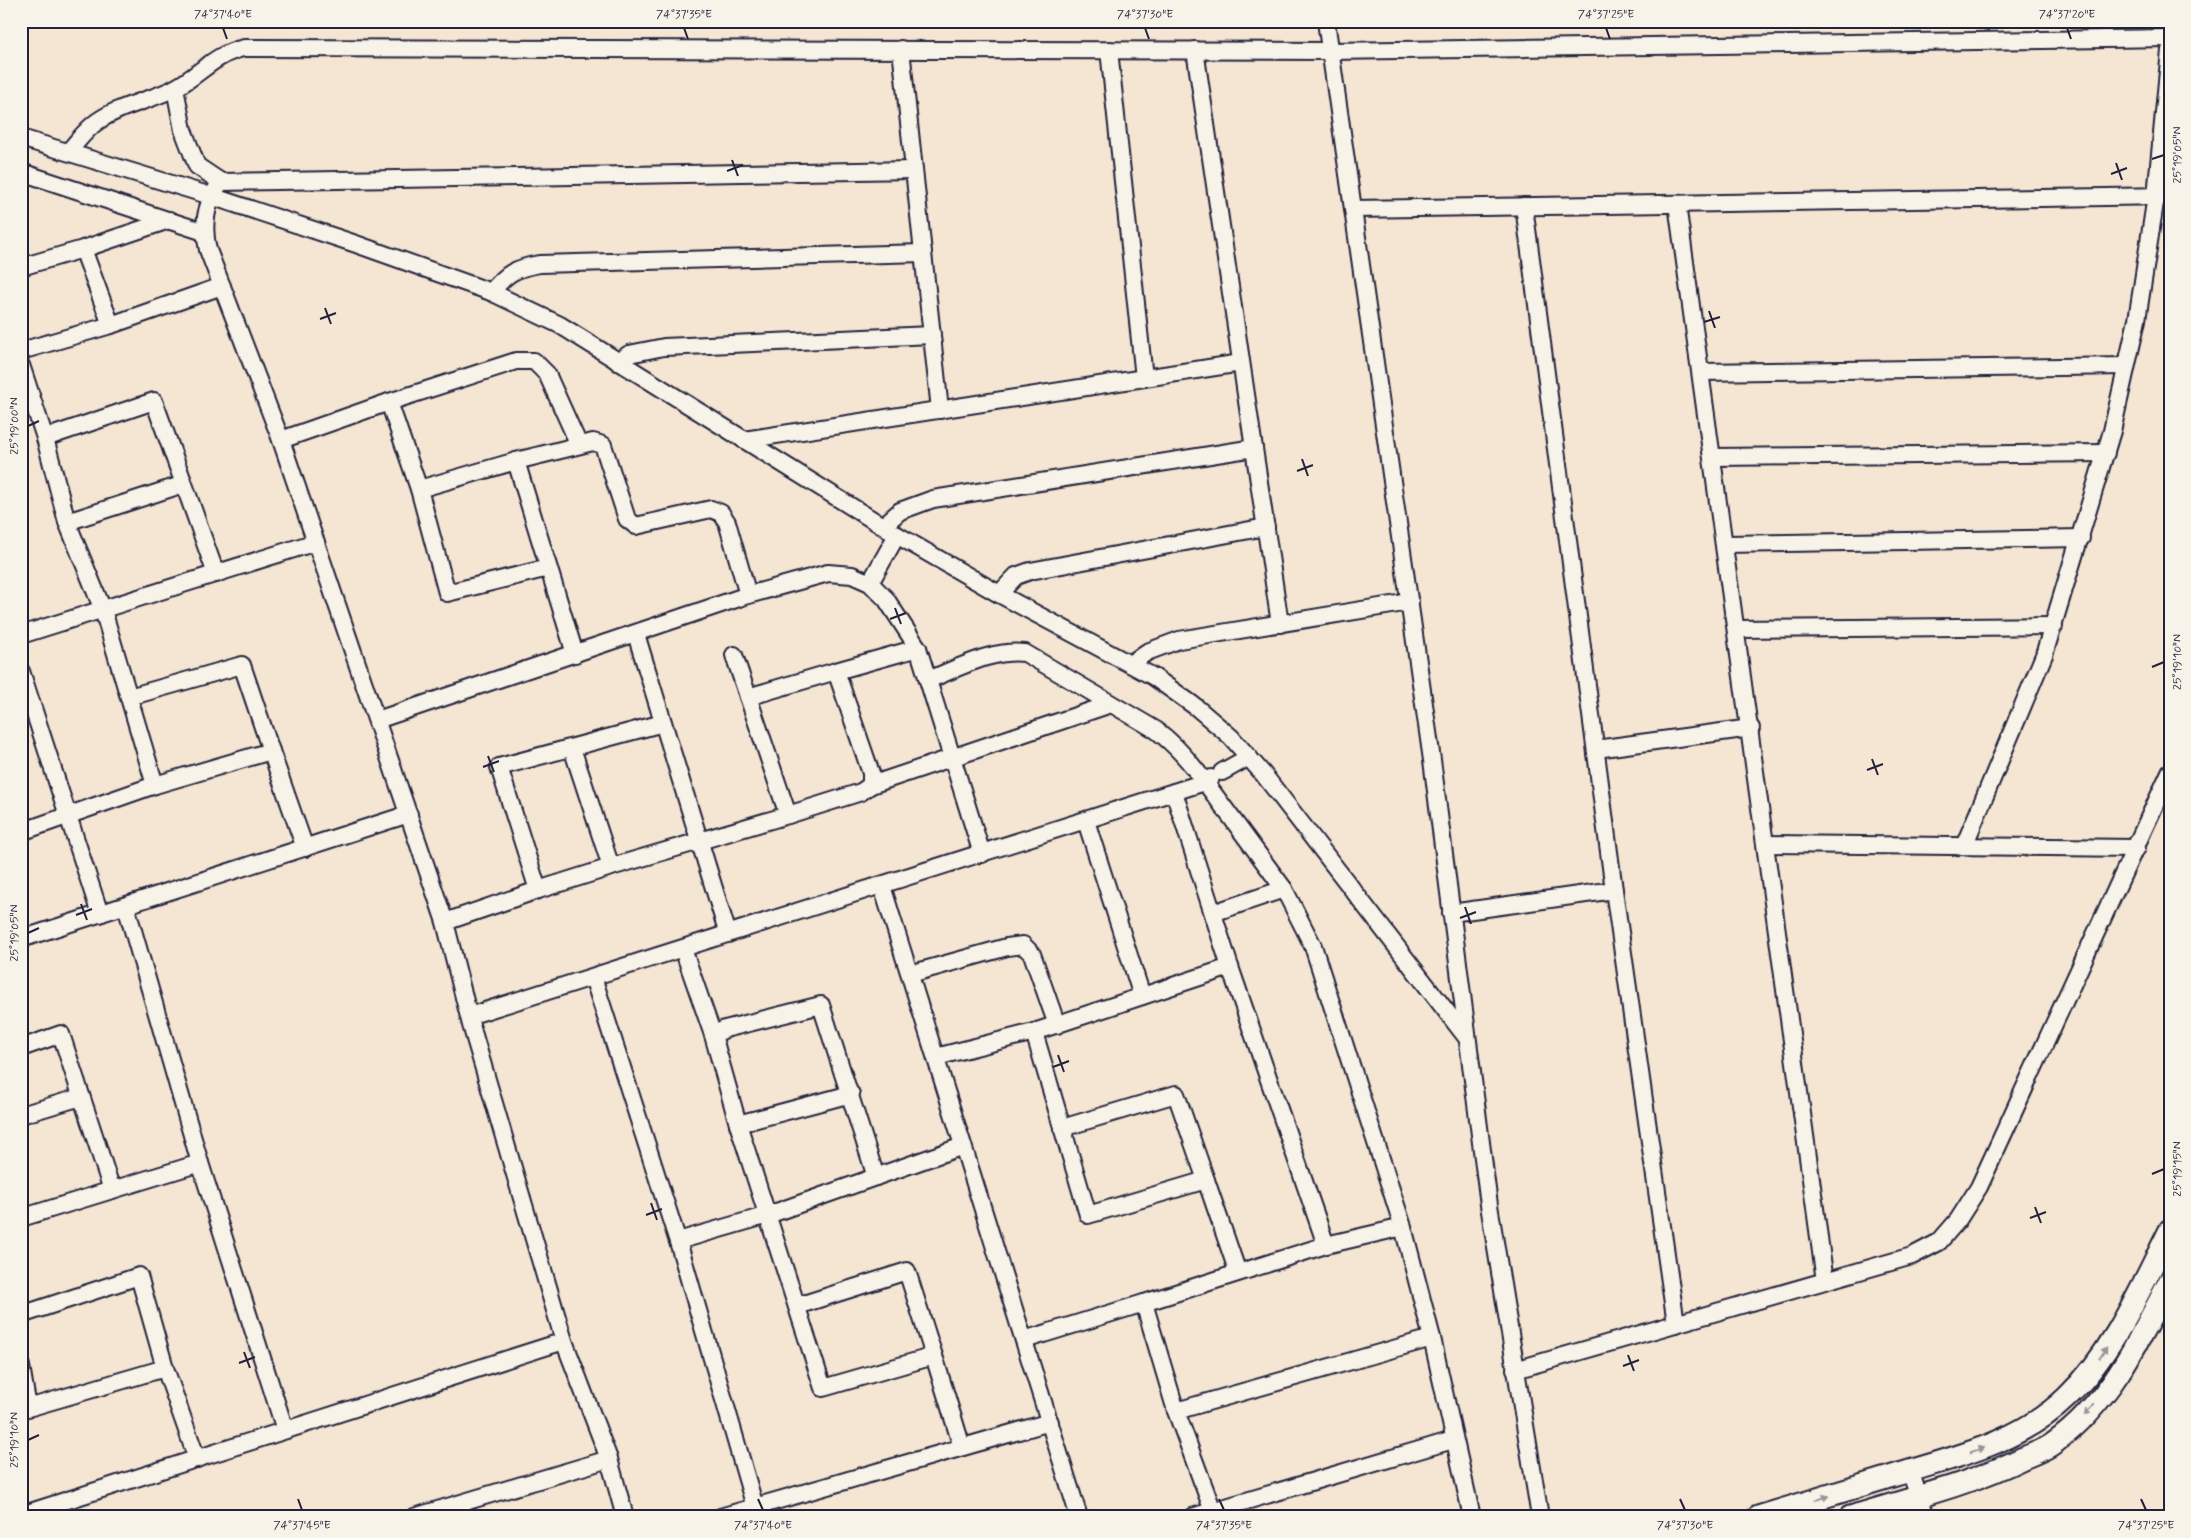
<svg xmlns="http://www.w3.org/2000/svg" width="2191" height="1538" viewBox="0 0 2191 1538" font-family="Mynerve,sans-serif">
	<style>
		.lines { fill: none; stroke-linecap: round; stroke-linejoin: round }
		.minor-casing { stroke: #22223b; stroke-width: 20 }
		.tertiary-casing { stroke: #22223b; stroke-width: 25 }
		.minor { stroke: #f7f3e8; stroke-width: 16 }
		.tertiary { stroke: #f7f3e8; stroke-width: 21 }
		.oneway { fill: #97959a }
		.ticks { fill: none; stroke: #22223b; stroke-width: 2 }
		.neatline { fill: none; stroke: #22223b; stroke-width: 2 }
		.ticks-label { font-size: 12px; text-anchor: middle; fill: #22223b }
	</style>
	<rect width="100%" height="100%" fill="#f5e5d3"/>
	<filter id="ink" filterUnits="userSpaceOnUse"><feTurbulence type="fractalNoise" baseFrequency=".02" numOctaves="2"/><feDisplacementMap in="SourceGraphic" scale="10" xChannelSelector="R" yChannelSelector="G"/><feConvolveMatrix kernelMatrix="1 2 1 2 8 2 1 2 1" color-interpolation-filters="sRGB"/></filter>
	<g filter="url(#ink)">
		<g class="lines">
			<defs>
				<g id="minor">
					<polyline points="1326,21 1432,760 1489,1205 1540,1517"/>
					<polyline points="901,49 940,410"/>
					<polyline points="1109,50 1144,378"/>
					<polyline points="1195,50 1280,624"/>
					<polyline points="175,88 183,130 197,166 221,182"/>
					<polyline points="21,138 211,196 356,244 491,292 560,325 897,535 999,594 1154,677 1196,707 1231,737 1264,775 1467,1038"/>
					<path d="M69,151C78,141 86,129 98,121C121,105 150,101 175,88C200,75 214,54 244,48L1331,51L2170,38"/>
					<polyline points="21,172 204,232"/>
					<polyline points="1677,204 1825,1281"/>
					<polyline points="1524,206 1614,890 1676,1324"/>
					<polyline points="1353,209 2170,196"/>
					<polyline points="83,249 169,220"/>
					<polyline points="21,267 83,249 111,325"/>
					<path d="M491,292C507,273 515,268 540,264L923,253"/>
					<polyline points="21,351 111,325 222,286"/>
					<polyline points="618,362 629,354 664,347 932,335"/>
					<polyline points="21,365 45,438"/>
					<polyline points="1701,372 2126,366"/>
					<polyline points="389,402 419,489"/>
					<polyline points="281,440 389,402 516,361 534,361 547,374 579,445"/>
					<polyline points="744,440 1241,363"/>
					<polyline points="1713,457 2106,453"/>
					<polyline points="516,461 593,442 603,445 627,519 636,526 711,509 721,513 727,522 748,595"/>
					<polyline points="184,484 154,401 45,438 67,522 184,484 216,574"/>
					<polyline points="67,522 103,610 155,785 271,751 305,848"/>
					<polyline points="883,526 900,511 933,499 1254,448"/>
					<polyline points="1725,544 2081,538"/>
					<polyline points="548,568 447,593 419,489 516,461 575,654"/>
					<polyline points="870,583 897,535"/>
					<polyline points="999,594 1016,576 1030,571 1266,527"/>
					<polyline points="1737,629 2054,626"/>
					<polyline points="636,634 728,934"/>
					<polyline points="21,635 316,542"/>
					<polyline points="734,655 788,815 861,792 871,785 871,773 836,671 918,648 982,854"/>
					<polyline points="1130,664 1147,652 1179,640 1410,602"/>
					<polyline points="21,671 100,914"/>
					<path d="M928,680C959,668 992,649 1025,653L1156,730C1176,745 1190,762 1205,782L1211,778"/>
					<polyline points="129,697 242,665 271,751"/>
					<polyline points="748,697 836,671"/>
					<polyline points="377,720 748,595 828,573 852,575 870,583 886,599 918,648"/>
					<polyline points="1596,749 1751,728"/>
					<polyline points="1222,772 1249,757"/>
					<polyline points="871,785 1111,704"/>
					<polyline points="1174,792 1230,967"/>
					<polyline points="1086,821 1142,996"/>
					<polyline points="21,832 155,785"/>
					<polyline points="1766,844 2137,848"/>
					<polyline points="1964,846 2044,655 2112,431 2137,320 2156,196 2170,50"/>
					<polyline points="611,867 788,815"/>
					<polyline points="882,886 1079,1517"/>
					<polyline points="538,890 611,867 572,748"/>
					<polyline points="126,906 200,1163 285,1430"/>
					<polyline points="1213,913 1284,889"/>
					<polyline points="1451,913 1614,890"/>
					<polyline points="445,922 538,890 499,767 663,723"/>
					<polyline points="21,939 409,814"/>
					<polyline points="683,949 713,1035"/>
					<polyline points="910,974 1007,947 1023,945 1032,954 1057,1025"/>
					<polyline points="593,977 680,1248 755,1507"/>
					<polyline points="469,1016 1205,782 1284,889 1313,946 1403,1227 1432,1338 1472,1517"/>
					<polyline points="21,1048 61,1034 112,1190"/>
					<polyline points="936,1057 1034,1032"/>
					<polyline points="851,1094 738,1124 713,1035 725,1029 821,1005 876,1177"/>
					<polyline points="21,1115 81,1097"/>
					<polyline points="738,1124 823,1388 934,1356 962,1447"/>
					<polyline points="1062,1128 1176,1094 1206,1180"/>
					<polyline points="21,1218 200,1163"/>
					<polyline points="678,1241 768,1215 963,1146"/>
					<polyline points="1326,1245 1403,1227"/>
					<polyline points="1144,1303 1238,1273 1206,1180 1088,1215 1034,1032 1230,967 1326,1245 1238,1273"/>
					<polyline points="797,1306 907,1271 934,1356"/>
					<polyline points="21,1315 139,1276 165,1368"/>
					<polyline points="1024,1340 1144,1303 1176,1411 1213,1511"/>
					<polyline points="21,1366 28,1408 165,1368 197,1459"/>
					<polyline points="1515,1370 1912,1256 1939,1242 1958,1220 1979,1187 2170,772"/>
					<polyline points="1176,1411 1432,1338"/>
					<polyline points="1910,1471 1926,1517"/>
					<polyline points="21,1515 564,1341"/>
					<polyline points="414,1517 609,1459"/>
					<path d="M625,1517L609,1459L564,1341L471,1025L445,922L281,440L208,250C202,225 205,203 221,182L914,170"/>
					<polyline points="720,1517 1050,1422"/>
					<polyline points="1192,1517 1453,1440"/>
				</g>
				<g id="tertiary">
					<path d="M1758,1517C1804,1503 1850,1489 1896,1475C1956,1457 2021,1442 2067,1397C2114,1352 2141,1287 2170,1230"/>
					<path d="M1850,1517C1908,1499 1969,1485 2023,1458C2033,1454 2045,1450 2054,1443C2109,1404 2140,1339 2170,1280"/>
				</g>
			</defs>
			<use href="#minor" class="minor-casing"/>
			<use href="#tertiary" class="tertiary-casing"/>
			<use href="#minor" class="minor"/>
			<use href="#tertiary" class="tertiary"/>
		</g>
		<defs><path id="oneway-solid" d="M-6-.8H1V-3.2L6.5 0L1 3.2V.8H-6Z" transform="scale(1.25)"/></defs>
		<g class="oneway">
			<use href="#oneway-solid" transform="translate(2103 1353) rotate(-58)"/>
			<use href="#oneway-solid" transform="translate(2089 1410) rotate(130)"/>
			<use href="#oneway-solid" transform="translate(1977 1450) rotate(-19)"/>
			<use href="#oneway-solid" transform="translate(1822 1498) rotate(-17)"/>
		</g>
	</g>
	<path class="ticks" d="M223,28L227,39M684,28L688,39M1145,28L1149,39M1606,28L1610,39M2067,28L2071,39M2152,159L2164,155M732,160L738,176M2116,163L2122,180M727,171L743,165M2111,174L2127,168M325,308L331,324M1709,311L1715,328M320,319L336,313M1704,322L1720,317M28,426L39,421M1302,459L1308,476M1297,471L1313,465M895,608L901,624M890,619L906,613M2152,667L2164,662M488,756L494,772M1872,759L1878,775M483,767L499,761M1867,770L1883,764M81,904L87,920M1465,907L1471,924M76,915L92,909M1460,918L1476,912M28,933L39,928M1058,1055L1064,1072M1053,1067L1069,1061M2152,1174L2164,1169M651,1203L657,1220M2035,1207L2041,1223M646,1215L662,1209M2030,1218L2046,1212M244,1352L250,1368M1628,1355L1634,1371M239,1363L255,1357M1623,1366L1639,1360M28,1440L39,1435M298,1499L302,1510M758,1499L763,1510M1219,1499L1224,1510M1680,1499L1685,1510M2141,1499L2146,1510"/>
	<rect width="2191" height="1538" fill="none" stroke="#f7f3e8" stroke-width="55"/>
	<rect x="28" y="28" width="2136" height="1482" class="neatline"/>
	<g class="ticks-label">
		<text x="223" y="18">74°37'40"E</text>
		<text x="684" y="18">74°37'35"E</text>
		<text x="1145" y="18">74°37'30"E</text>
		<text x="1606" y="18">74°37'25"E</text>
		<text x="2067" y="18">74°37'20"E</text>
		<text transform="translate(2177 155) rotate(-90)" y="4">25°19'05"N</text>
		<text transform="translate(14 426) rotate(-90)" y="4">25°19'00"N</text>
		<text transform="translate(2177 662) rotate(-90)" y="4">25°19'10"N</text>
		<text transform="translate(14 933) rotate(-90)" y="4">25°19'05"N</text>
		<text transform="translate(2177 1169) rotate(-90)" y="4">25°19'15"N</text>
		<text transform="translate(14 1440) rotate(-90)" y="4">25°19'10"N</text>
		<text x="302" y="1529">74°37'45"E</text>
		<text x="763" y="1529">74°37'40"E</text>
		<text x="1224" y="1529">74°37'35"E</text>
		<text x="1685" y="1529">74°37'30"E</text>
		<text x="2146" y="1529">74°37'25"E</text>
	</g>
</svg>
